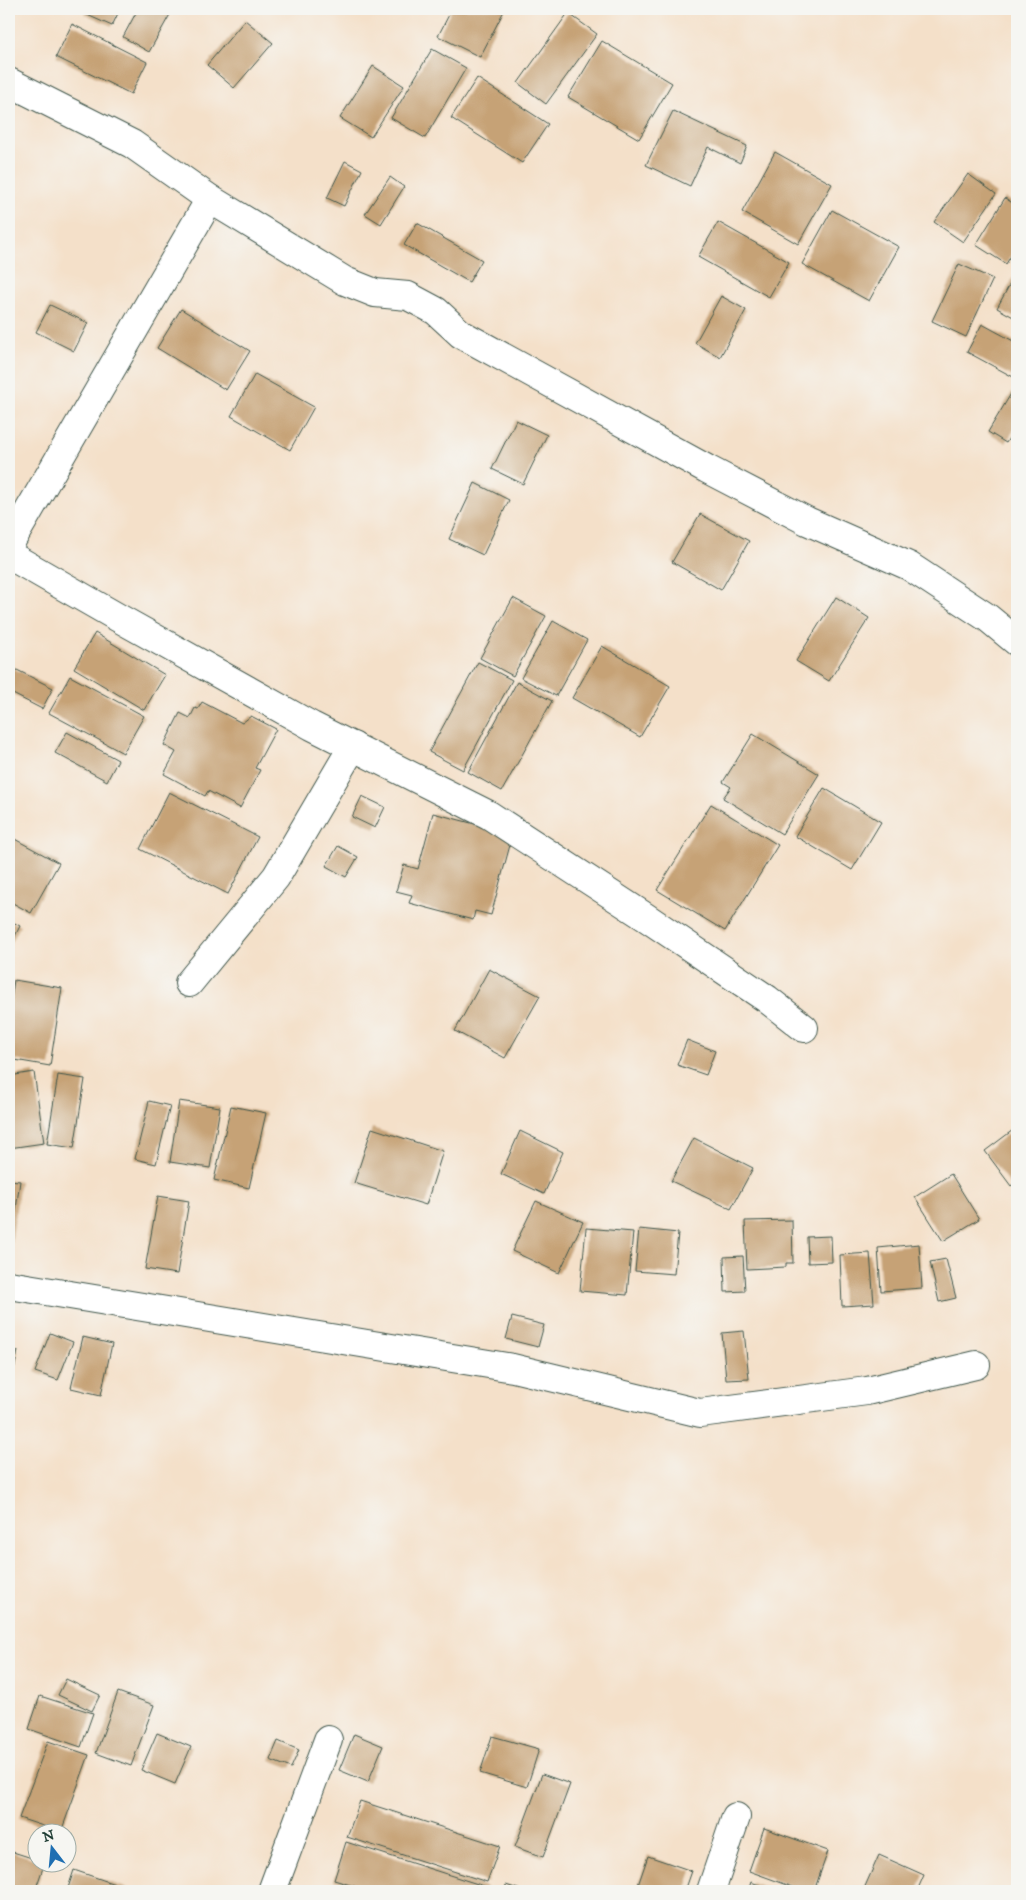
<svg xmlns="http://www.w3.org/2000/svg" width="1026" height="1900" viewBox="0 0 1026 1900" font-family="'IM FELL DW Pica',serif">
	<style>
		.building { fill: #c6a276 }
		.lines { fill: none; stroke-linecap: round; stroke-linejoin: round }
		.street-casing { stroke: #3f554a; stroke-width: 30 }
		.street { stroke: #fff; stroke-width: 28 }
	</style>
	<rect width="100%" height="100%" fill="#f6f6f2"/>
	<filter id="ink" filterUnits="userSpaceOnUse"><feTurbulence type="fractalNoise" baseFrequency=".02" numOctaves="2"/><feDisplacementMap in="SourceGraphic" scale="10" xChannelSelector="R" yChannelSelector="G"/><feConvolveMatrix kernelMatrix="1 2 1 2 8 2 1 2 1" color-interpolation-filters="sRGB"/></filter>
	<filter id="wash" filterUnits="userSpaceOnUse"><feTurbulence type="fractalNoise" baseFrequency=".0096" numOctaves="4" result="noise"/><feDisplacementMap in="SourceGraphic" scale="20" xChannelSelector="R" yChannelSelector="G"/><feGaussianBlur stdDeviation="1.12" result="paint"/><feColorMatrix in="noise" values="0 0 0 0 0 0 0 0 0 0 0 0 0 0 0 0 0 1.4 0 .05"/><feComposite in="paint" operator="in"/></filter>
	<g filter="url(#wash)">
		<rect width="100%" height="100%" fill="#f4e0c9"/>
		<g id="blocks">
			<g class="building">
				<polygon points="87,9 120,9 112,26 85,14"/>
				<polygon points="138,9 173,9 149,52 123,37"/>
				<polygon points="452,9 505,9 480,57 438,36"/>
				<polygon points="568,13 597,34 546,104 518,83"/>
				<polygon points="245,20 273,43 234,88 207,65"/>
				<polygon points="72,24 147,62 131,94 56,57"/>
				<polygon points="602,41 672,83 639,139 568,97"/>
				<polygon points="432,49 466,68 425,138 391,118"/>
				<polygon points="373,66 404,86 371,137 340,118"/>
				<polygon points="477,78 548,124 522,163 451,118"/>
				<polygon points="673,111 747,146 740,163 708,147 690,186 646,165"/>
				<polygon points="775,152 832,184 798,244 742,212"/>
				<polygon points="345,161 362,170 344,206 327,198"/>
				<polygon points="968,174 996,194 963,242 934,222"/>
				<polygon points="390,177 404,187 381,224 365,214"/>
				<polygon points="1005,198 1017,206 1017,246 1006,264 976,245"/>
				<polygon points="832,210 899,247 869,301 802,264"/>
				<polygon points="718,222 789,262 769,297 698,257"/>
				<polygon points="417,223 482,260 469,282 404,245"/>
				<polygon points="959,264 993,279 966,337 932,321"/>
				<polygon points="1017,271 1017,319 997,308"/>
				<polygon points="721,296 746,310 720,357 695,343"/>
				<polygon points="50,305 88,323 74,351 36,332"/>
				<polygon points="181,309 250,351 226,390 157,348"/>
				<polygon points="982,324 1017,343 1017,379 967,352"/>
				<polygon points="255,374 314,407 290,450 231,416"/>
				<polygon points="1012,392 1017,395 1017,425 1006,443 988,432"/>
				<polygon points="516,420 547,435 523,484 492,469"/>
				<polygon points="475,483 509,500 483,555 449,539"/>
				<polygon points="700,514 749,541 721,590 672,562"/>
				<polygon points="836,597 869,618 829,681 796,661"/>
				<polygon points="513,598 546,616 513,676 480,658"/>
				<polygon points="553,621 587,640 556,696 521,678"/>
				<polygon points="95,633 165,675 144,710 74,668"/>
				<polygon points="602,646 670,686 640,737 572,698"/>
				<polygon points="478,662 512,680 463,770 429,752"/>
				<polygon points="9,666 53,688 42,709 9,692"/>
				<polygon points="70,676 144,716 123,753 49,713"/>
				<polygon points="517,682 552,701 502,791 468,772"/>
				<polygon points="202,702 242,723 251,716 276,729 255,768 260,770 240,808 208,791 205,796 164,774 176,752 164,745 180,713 190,718 195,708 198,709"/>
				<polygon points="67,732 118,760 107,781 55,753"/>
				<polygon points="753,734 819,774 782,834 723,798 731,787 723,782"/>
				<polygon points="824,788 881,822 852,870 795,836"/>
				<polygon points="169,792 258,837 228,894 140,849"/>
				<polygon points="362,796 385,807 375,828 352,817"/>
				<polygon points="711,804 778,845 725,931 657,890"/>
				<polygon points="433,813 513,834 491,915 475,911 473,920 409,903 412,895 396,891 404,865 418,869"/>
				<polygon points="9,836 59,863 31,913 9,901"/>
				<polygon points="338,846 358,857 346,877 326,866"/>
				<polygon points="9,920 20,926 9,948"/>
				<polygon points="489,969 540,996 505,1058 455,1031"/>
				<polygon points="14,980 62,988 50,1066 9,1059 9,1013"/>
				<polygon points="687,1040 715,1051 706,1075 677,1065"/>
				<polygon points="34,1072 44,1143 9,1148 9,1076"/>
				<polygon points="58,1075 85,1079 74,1148 47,1144"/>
				<polygon points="149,1101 170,1106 156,1164 135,1159"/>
				<polygon points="179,1101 220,1107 210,1168 170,1162"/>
				<polygon points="231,1106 266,1113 249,1188 214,1180"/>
				<polygon points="1017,1127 1017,1181 1011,1186 985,1151"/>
				<polygon points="372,1128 443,1151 426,1205 354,1183"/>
				<polygon points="520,1131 563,1152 544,1194 501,1174"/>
				<polygon points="694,1138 753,1168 731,1209 671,1181"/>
				<polygon points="951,1174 979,1219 943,1241 915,1197"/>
				<polygon points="9,1180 20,1181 10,1252 9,1252"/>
				<polygon points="158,1196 189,1201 177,1274 145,1269"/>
				<polygon points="536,1201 583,1222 559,1273 512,1251"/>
				<polygon points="792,1220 793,1263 786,1263 786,1267 747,1269 745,1221"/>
				<polygon points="586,1228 633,1232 627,1295 580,1291"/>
				<polygon points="639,1229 678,1233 674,1274 635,1271"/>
				<polygon points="831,1236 832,1262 808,1263 807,1237"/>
				<polygon points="919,1244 922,1288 881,1291 878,1248"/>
				<polygon points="870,1253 874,1304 842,1306 840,1255"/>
				<polygon points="743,1256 745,1291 725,1292 724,1257"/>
				<polygon points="946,1259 956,1298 939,1302 930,1262"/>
				<polygon points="512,1317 544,1325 538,1347 506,1339"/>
				<polygon points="744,1331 749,1379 726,1380 722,1333"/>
				<polygon points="50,1333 73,1342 58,1380 35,1372"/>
				<polygon points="83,1337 112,1344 101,1395 71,1388"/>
				<polygon points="9,1349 18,1351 10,1389 9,1389"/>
				<polygon points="66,1679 100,1695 92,1711 58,1695"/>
				<polygon points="118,1692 154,1705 131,1766 96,1753"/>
				<polygon points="40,1696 93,1713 81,1747 29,1729"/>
				<polygon points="157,1733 191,1747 175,1784 141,1770"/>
				<polygon points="354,1734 383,1746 368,1782 339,1770"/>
				<polygon points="492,1736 539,1749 527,1787 480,1773"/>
				<polygon points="48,1741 89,1755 61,1832 19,1818"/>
				<polygon points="278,1741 299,1750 291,1768 270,1760"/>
				<polygon points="542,1774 570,1784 543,1857 515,1847"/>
				<polygon points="360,1801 500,1846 487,1882 347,1837"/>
				<polygon points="764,1828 828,1851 814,1891 804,1891 749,1871"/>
				<polygon points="346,1842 487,1887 486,1891 370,1891 334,1880"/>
				<polygon points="10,1851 38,1860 38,1862 45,1862 35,1891 9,1891"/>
				<polygon points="879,1855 924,1875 917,1891 863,1891"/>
				<polygon points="648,1856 692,1871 685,1891 636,1891"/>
				<polygon points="74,1870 135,1891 67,1891"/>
				<polygon points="751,1882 775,1891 748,1891"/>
				<polygon points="506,1885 524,1891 504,1891"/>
			</g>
		</g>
	</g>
	<g filter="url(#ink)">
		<use href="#blocks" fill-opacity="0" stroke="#3f554a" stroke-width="1"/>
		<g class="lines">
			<defs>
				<g id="street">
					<polyline points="9,82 132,144 210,199 345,281 375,293 408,296 436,311 461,334 707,469 807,521 909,566 988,618 1017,642"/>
					<polyline points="9,545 210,199"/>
					<polyline points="9,555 117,617 312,726 489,815 644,916 767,999 804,1028"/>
					<polyline points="189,983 276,877 353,746"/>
					<polyline points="9,1285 513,1368 700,1413 867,1391 976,1365"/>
					<polyline points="272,1891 328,1740"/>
					<polyline points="711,1891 736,1817"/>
				</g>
			</defs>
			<use href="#street" class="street-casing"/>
			<use href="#street" class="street"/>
		</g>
	</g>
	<rect width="1026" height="1900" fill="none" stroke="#f6f6f2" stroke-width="30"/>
	<g transform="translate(52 1848) rotate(344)"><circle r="24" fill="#f6f6f2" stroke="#a0aca6"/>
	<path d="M0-4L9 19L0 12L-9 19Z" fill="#1f6fb2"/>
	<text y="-8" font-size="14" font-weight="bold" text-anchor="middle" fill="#1f3d34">N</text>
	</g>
</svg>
